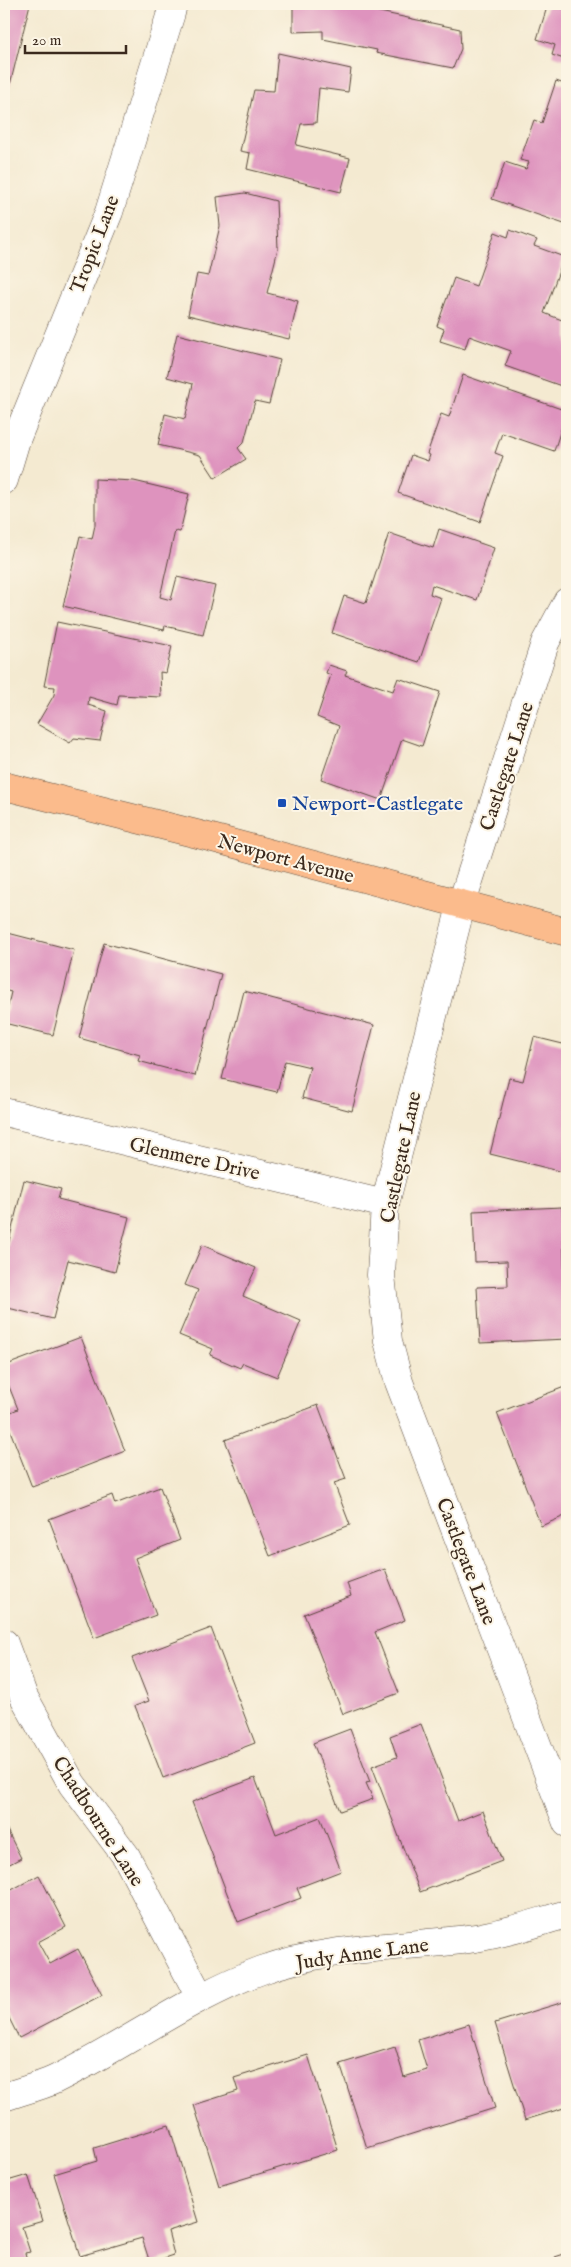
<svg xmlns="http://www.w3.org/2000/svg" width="571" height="2267" viewBox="0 0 571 2267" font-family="'IM FELL English',serif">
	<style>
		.building { fill: #de93be }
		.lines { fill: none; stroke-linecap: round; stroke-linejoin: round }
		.street-casing { stroke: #574739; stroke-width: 29 }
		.primary-casing { stroke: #574739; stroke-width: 29 }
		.street { stroke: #fff; stroke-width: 28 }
		.primary { stroke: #fbbb8c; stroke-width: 28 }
		.transit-dot { fill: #1a4fb4; stroke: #fcf5e5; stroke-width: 2 }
		.labels { text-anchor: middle; stroke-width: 4; stroke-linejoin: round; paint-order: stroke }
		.street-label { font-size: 20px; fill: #3b2a1e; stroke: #fcf5e5 }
		.transit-label { font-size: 20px; fill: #164399; stroke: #fcf5e5; text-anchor: start }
	</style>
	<rect width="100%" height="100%" fill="#fcf5e5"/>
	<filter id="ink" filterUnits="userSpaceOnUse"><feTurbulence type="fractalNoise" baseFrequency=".02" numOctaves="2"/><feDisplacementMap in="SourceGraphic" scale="10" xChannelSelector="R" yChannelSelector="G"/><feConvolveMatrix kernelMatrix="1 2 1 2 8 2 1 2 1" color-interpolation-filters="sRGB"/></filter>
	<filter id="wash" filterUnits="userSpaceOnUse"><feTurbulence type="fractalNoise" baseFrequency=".0096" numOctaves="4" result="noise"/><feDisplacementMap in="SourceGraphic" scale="20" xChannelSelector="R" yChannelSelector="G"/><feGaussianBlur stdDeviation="1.12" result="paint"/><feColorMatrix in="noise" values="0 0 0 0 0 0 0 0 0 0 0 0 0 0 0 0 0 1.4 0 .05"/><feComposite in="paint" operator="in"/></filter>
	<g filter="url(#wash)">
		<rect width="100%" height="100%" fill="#f4ead1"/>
		<g id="blocks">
			<g class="building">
				<polygon points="4,4 30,4 4,109"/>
				<polygon points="293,4 375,4 375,11 460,29 461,49 453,68 376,53 377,50 323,39 323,31 293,32"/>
				<polygon points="548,4 567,10 567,60 552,55 555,45 537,39"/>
				<polygon points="278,53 351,69 348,92 319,88 316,123 301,124 296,145 350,158 341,192 247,169 250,153 240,151 254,90 274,91"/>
				<polygon points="556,81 567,85 567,225 492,199 505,162 526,169 529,162 520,160 534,120 542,123"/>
				<polygon points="245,193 276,201 278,249 267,293 298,301 289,339 188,315 197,274 208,276 220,226 217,197"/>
				<polygon points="510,230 537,240 534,246 564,257 544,313 567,322 567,388 505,366 511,351 469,336 465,349 440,341 444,329 437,326 454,278 476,286 495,232 508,237"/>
				<polygon points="177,334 280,360 269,404 255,401 244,442 238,448 246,459 215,478 200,455 158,445 165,414 185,419 193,384 167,377"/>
				<polygon points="463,375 567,411 554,451 502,433 495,453 503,456 480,522 398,493 411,455 428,461 430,455 427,454 441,414 449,417"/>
				<polygon points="95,479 134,481 189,494 180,532 175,531 160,597 171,600 177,577 215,586 203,635 165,626 164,630 63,606 80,536 92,539 95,525"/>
				<polygon points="439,529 494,548 477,600 432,585 430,594 441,598 419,662 332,633 344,596 366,603 389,533 433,548"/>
				<polygon points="57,622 172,646 166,673 160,672 161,697 119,695 117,705 89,697 88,705 107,711 100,741 74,738 70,743 37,724 54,695 55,687 44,686"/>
				<polygon points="329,665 347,671 345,675 393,691 398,678 440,692 422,746 402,739 381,800 321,779 339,726 317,717 331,675 326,673"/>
				<polygon points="4,932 74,950 53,1035 4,1023 11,992 4,990"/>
				<polygon points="104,943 221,974 195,1076 138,1061 140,1055 79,1038"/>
				<polygon points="244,991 374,1025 352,1111 302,1098 310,1067 285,1061 277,1092 222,1079"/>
				<polygon points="534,1037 567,1045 567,1173 490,1154 509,1078 523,1081"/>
				<polygon points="24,1180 61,1189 58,1199 129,1217 115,1272 68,1260 53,1319 4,1307 4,1248 7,1249"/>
				<polygon points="562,1207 567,1339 480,1343 477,1287 508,1286 507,1261 475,1262 473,1211"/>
				<polygon points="202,1245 256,1268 243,1296 301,1321 277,1377 243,1363 240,1368 210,1355 213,1349 179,1335 198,1290 185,1285"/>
				<polygon points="81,1337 125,1451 32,1487 4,1415 18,1409 4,1374 4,1366"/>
				<polygon points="567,1386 567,1515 541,1526 497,1413"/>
				<polygon points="318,1405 346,1479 334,1483 350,1525 270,1556 225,1440"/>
				<polygon points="160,1487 180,1540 135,1558 156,1615 94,1638 49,1519 112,1495 115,1504"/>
				<polygon points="385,1569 405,1620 375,1632 399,1693 343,1714 304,1614 351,1596 347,1583"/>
				<polygon points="211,1628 255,1743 163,1778 135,1706 149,1701 132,1658"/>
				<polygon points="421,1724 458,1821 483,1811 502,1861 420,1892 372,1766 397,1757 390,1736"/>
				<polygon points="350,1729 370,1782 366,1783 373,1799 340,1811 313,1743"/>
				<polygon points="255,1778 276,1834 320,1817 341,1871 297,1888 301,1898 238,1922 192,1802"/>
				<polygon points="4,1824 21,1858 4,1867"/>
				<polygon points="39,1875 66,1927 38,1942 50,1964 78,1949 102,1995 19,2038 4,2008 4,1894"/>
				<polygon points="567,2001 567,2107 525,2120 495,2023"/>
				<polygon points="469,2024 495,2108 367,2148 340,2064 395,2047 404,2077 427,2070 418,2040"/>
				<polygon points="308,2055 338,2150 219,2186 194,2105 238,2091 234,2078"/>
				<polygon points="169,2125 198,2222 168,2231 174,2255 150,2263 142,2238 80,2256 54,2174 97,2161 94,2148"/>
				<polygon points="28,2175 43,2221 22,2227 30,2252 25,2253 28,2263 4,2263 4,2182"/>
				<polygon points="567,2253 567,2263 557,2263 555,2257"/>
			</g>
		</g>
	</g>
	<g filter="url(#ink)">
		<use href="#blocks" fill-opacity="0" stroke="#574739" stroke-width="1"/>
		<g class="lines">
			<defs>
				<g id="street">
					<polyline points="4,480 16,440 109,212 171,13 173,4"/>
					<polyline points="567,602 545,643 461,906 385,1204 381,1275 388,1341 399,1382 567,1823"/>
					<polyline points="4,1112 385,1204"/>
					<polyline points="4,1643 24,1697 72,1784 126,1856 200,1997"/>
					<path d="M4,2097C20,2091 39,2087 54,2080C125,2046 188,1997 262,1970C328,1946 399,1948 468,1939C501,1935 535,1923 567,1914"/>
				</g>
				<polyline id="primary" points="4,786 201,835 567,932"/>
			</defs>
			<use href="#street" class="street-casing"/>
			<use href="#primary" class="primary-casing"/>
			<use href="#street" class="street"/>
			<use href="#primary" class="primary"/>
		</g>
	</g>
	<rect class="transit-dot" x="277" y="798" width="10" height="10" rx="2.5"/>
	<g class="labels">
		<g class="street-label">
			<text transform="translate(94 244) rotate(-69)" y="7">Tropic Lane</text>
			<text transform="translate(506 766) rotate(-72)" y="7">Castlegate Lane</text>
			<text transform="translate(286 858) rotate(15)" y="7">Newport Avenue</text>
			<text transform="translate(400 1157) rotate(-78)" y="7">Castlegate Lane</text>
			<text transform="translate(195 1158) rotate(13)" y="7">Glenmere Drive</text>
			<text transform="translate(467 1561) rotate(69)" y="7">Castlegate Lane</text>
			<text transform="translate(99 1821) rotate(57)" y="7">Chadbourne Lane</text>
			<text transform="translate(362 1953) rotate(-8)" y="7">Judy Anne Lane</text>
		</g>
		<g class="transit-label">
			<text x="292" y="810">Newport-Castlegate</text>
		</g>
	</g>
	<rect width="571" height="2267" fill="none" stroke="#fcf5e5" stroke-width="20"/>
	<path d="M25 45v8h101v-8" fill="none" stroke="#3b2a1e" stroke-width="2.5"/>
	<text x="32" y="45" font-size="15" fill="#3b2a1e" stroke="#fcf5e5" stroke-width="4" paint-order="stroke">20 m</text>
</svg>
